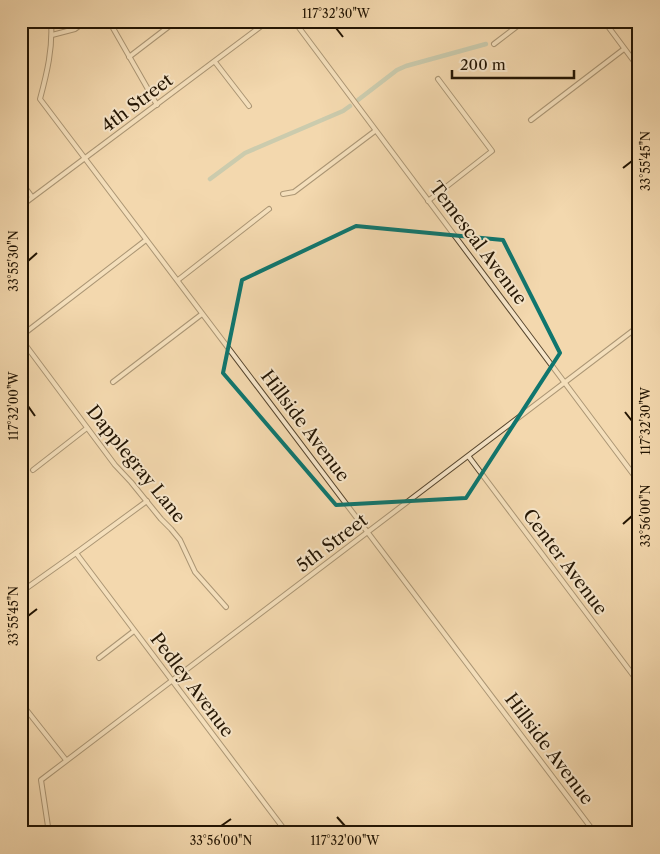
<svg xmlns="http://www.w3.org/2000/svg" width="660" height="854" viewBox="0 0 660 854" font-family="'Libre Caslon Text',serif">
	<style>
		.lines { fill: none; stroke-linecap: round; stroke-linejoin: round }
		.canal { stroke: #9bbaab; stroke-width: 4.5 }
		.minor-casing { stroke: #57462e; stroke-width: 6 }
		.minor { stroke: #f7e6ca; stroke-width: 4 }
		.marked { fill: none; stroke: #0f766e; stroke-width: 4; stroke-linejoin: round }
		.ticks { fill: none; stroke: #231503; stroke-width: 2 }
		.labels { text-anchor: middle; stroke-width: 4; stroke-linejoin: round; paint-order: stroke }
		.street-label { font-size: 18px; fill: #231503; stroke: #f7e6ca }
		.neatline { fill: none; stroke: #231503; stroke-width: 2 }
		.ticks-label { font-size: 12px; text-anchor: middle; fill: #231503 }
	</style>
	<rect width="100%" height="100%" fill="#f3d8ae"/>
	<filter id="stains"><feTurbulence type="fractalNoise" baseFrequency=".004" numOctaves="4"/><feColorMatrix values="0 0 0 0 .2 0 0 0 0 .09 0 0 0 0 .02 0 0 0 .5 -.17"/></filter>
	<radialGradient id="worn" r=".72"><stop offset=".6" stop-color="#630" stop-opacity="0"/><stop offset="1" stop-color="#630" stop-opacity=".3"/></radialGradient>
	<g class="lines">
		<g class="canal">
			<polyline points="358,100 397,70 406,66 486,44"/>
			<polyline points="210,179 245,153 343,111 350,106"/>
		</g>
		<defs>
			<g id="minor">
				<path d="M51,21C53,48 47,73 40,99L595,833"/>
				<polyline points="109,21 157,105"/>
				<polyline points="294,21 639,482"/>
				<polyline points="604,21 639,68"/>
				<polyline points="52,35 75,29 86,21"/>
				<polyline points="494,44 524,21"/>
				<polyline points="129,57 176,21"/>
				<polyline points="215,62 249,106"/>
				<polyline points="531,120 624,49"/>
				<polyline points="21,182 32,197"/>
				<polyline points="283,194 294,192 375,131"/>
				<polyline points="428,201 492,151 438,79"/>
				<polyline points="21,206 268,21"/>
				<polyline points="178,280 269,209"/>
				<polyline points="21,336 146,240"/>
				<polyline points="21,339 115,465 131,482 161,519 171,529 180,540 195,572 226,607"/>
				<polyline points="113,382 202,314"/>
				<polyline points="469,457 639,683"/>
				<polyline points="33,470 87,428"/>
				<polyline points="76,553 287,833"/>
				<polyline points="21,592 76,553 147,501"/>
				<polyline points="99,658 134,631"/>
				<polyline points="21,703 66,760"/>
				<polyline points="49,833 41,780 639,326"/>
			</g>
		</defs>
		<use href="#minor" class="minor-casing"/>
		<use href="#minor" class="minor"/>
	</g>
	<path d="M0 0H660V854H0ZM356,226L503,240L560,353L466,498L336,505L223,373L242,280Z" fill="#f3d8ae" fill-opacity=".55" fill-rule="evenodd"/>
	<path class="marked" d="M356,226L503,240L560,353L466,498L336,505L223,373L242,280Z"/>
	<path class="ticks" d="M336,28L343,37M623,168L632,161M28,261L37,253M28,406L35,416M625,412L632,421M623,524L632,516M28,616L37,609M337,817L345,826M221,826L231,819"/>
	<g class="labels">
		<g class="street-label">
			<text transform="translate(137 103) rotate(-37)" y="6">4th Street</text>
			<text transform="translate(478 243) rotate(53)" y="6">Temescal Avenue</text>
			<text transform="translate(305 426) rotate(53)" y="6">Hillside Avenue</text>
			<text transform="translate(136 464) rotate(51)" y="6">Dapplegray Lane</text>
			<text transform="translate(332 543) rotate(-37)" y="6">5th Street</text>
			<text transform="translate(565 562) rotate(53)" y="6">Center Avenue</text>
			<text transform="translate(192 685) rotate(53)" y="6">Pedley Avenue</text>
			<text transform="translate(549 749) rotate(53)" y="6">Hillside Avenue</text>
		</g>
	</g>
	<rect width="660" height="854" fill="none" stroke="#f3d8ae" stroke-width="55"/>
	<path d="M452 70v8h122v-8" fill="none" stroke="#231503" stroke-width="2.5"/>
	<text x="460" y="70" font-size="15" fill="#231503" stroke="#f7e6ca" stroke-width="4" paint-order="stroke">200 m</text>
	<rect x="28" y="28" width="604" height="798" class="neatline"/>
	<g class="ticks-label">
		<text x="336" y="18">117°32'30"W</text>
		<text transform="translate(646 161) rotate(-90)" y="4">33°55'45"N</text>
		<text transform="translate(14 261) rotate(-90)" y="4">33°55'30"N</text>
		<text transform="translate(14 406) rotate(-90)" y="4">117°32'00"W</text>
		<text transform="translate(646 421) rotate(-90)" y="4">117°32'30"W</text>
		<text transform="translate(646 516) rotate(-90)" y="4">33°56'00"N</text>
		<text transform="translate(14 616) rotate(-90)" y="4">33°55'45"N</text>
		<text x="221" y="845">33°56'00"N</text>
		<text x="345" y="845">117°32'00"W</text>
	</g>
	<rect width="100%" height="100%" filter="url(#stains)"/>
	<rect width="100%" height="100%" fill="url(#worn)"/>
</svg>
